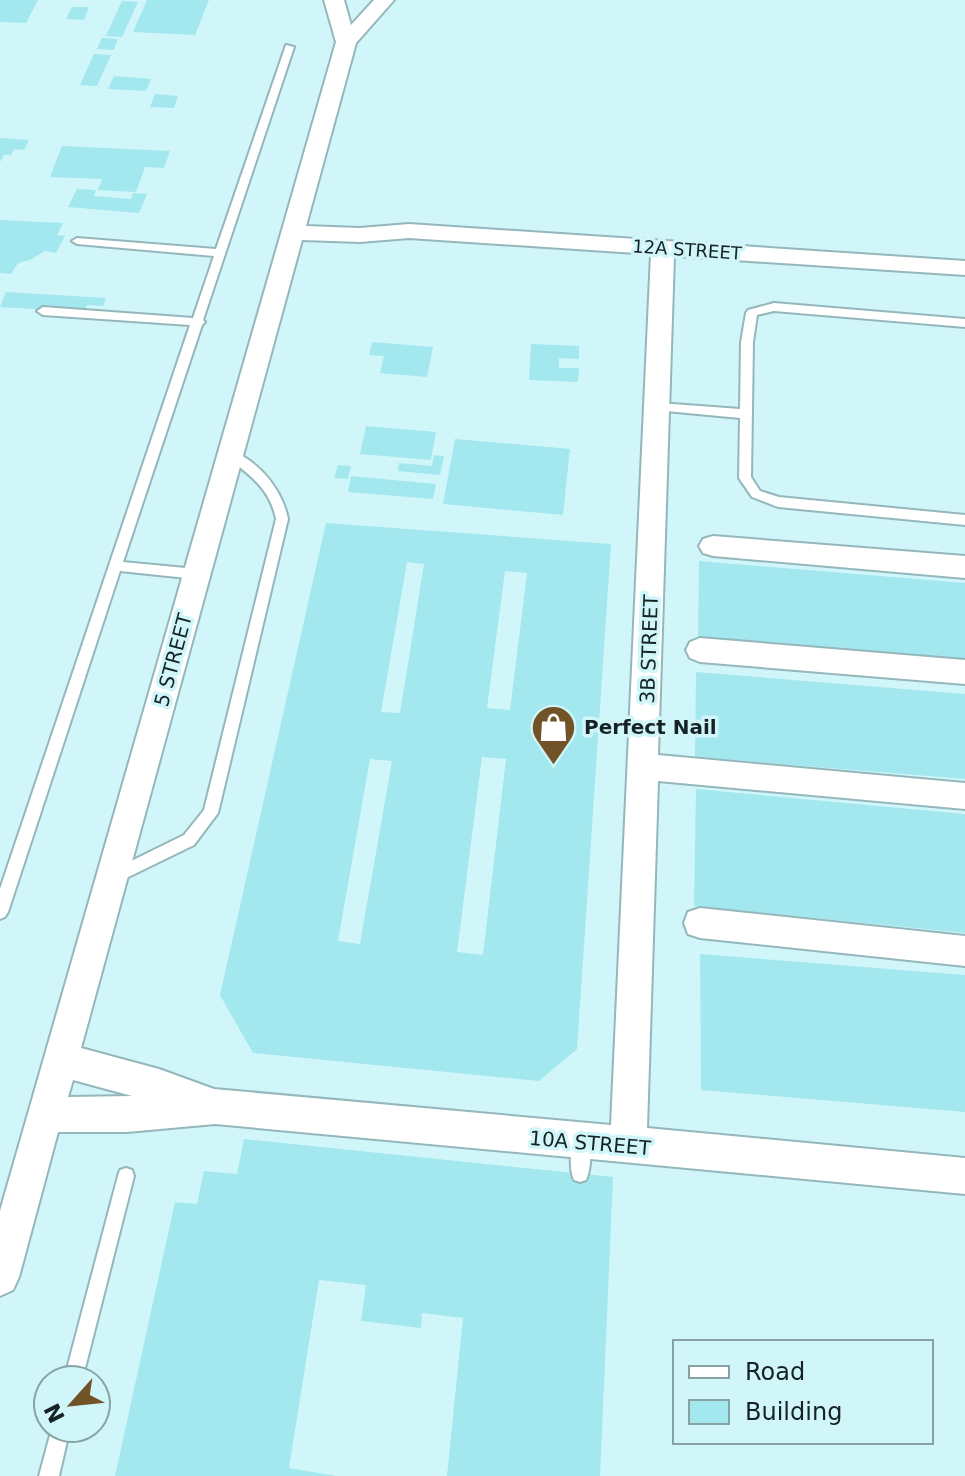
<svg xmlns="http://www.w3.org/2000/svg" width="965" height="1476" viewBox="0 0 965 1476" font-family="'DejaVu Sans',sans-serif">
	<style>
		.building { fill: #a3e7ef; fill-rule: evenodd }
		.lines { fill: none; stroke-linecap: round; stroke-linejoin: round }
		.lane-casing { stroke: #94b7bb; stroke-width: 4 }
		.street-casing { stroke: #94b7bb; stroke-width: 4 }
		.lane { fill: #fff; fill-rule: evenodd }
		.street { fill: #fff; fill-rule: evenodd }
		.labels { text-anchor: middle; stroke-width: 7; stroke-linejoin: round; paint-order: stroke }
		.far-street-label { font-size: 18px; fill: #162325; stroke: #d1f6fa }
		.street-label { font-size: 20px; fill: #162325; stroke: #d1f6fa }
		.poi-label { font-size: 20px; font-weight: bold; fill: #162325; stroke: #d1f6fa; text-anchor: start }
	</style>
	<rect width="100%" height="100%" fill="#d1f6fa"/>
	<g class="building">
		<polygon points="0,0 38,0 26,23 0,22"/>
		<polygon points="147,0 209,0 195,35 133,32"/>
		<polygon points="122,1 138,2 122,37 106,36"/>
		<polygon points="72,7 89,7 84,20 66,19"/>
		<polygon points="102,38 118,39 114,50 97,49"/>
		<polygon points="94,54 111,55 97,86 80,85"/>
		<polygon points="114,76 151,79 146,91 108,89"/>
		<polygon points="155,94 178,96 174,108 150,107"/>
		<polygon points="0,138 29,140 24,150 14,149 11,155 4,155 0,162"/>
		<polygon points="62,146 170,151 164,168 145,167 136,192 98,190 102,179 50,177"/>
		<polygon points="77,189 96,190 94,196 131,199 133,193 147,194 139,213 68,207"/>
		<polygon points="0,220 63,223 57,235 65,236 56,253 45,251 30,260 18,263 11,274 0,273"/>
		<polygon points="6,292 106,298 103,306 87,305 84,312 0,307"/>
		<polygon points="372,342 433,347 427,377 380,373 384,356 369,355"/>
		<polygon points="531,344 579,346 579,359 559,358 559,368 579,368 578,382 529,380"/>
		<polygon points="366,426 436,432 431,460 360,454"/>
		<polygon points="455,439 570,449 563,515 443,504"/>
		<polygon points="434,455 444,456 440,475 398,471 399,463 432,466"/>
		<polygon points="338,465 351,466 348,479 334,478"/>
		<polygon points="351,476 436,484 433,499 348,492"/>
		<path d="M326,523L611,544L577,1049L539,1081L253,1053L220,995ZM407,562L424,564L400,713L381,712ZM505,571L527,573L510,710L487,708ZM482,757L506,759L483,955L457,952ZM370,759L392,761L360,944L338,941Z"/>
		<polygon points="699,561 965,583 965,660 698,638"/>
		<polygon points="696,672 965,694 965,779 695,757"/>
		<polygon points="696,789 965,814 965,933 694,906"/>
		<polygon points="700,954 965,975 965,1112 701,1090"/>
		<polygon points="244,1139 613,1177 600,1476 447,1476 463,1318 422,1313 421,1328 361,1321 366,1285 319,1280 289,1468 336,1476 115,1476 175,1202 197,1204 204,1171 237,1174"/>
	</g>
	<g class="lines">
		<defs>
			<g id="lane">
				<polygon points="286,45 294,47 203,320 205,322 202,325 123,562 196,569 202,574 196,579 120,571 8,912 5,917 0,919 0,889 190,325 43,315 37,311 43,307 193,318 214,256 77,244 72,241 77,238 216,249"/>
				<polygon points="774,303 965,319 965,327 774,311 757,315 753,342 751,477 760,491 779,497 965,515 965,525 778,507 752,497 739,478 740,418 655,410 653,407 659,403 740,409 741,342 746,313 748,310"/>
				<path d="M231,450C259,462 282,489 288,519L218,813L194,845L114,884L109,882L107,877L109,872L184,835L204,810L276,519C270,489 250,475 227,457L225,454Z"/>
				<path d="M581,1134L587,1136C592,1148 591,1169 586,1180L580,1182L574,1180C569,1169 570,1148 575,1136Z"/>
				<polygon points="126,1168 132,1170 134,1176 82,1380 64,1380 118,1176 120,1170"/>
				<polygon points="52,1428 70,1428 59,1476 39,1476"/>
			</g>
			<g id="street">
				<path d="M324,0H344L351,25L374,0H394L356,43L306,226L360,228L409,224L965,261V275L674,256L658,755L965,783V809L658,781L647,1128L965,1158V1194L215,1124L127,1132H58L19,1277L13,1290L0,1296V1211L336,42ZM409,238L651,254L611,1125L214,1089L159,1069L81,1048L302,240L360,242ZM73,1080L132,1096L68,1097Z"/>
				<polygon points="713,536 965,556 965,578 713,556 703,553 699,546 703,539"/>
				<polygon points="700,638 965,660 965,684 700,662 690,658 686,650 690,642"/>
				<polygon points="700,908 965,936 965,966 700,938 688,934 684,923 688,912"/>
			</g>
		</defs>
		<use href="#lane" class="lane-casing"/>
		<use href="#street" class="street-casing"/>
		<use href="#lane" class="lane"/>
		<use href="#street" class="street"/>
	</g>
	<defs>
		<symbol id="shop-pin" viewBox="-11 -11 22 30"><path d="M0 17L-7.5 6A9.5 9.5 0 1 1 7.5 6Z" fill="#725328" stroke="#d1f6fa"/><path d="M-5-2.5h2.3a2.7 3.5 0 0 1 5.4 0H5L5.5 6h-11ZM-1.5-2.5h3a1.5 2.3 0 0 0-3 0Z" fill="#fff"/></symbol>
	</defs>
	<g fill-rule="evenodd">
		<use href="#shop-pin" x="528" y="702" width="51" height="69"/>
	</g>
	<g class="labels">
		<g class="far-street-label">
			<text transform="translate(687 250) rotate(4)" y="6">12A STREET</text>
		</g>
		<g class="street-label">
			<text transform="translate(649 649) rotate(-88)" y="7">3B STREET</text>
			<text transform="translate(173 660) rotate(-75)" y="7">5 STREET</text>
			<text transform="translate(590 1143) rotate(5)" y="7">10A STREET</text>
		</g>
		<g class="poi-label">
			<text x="584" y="734">Perfect Nail</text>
		</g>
	</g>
	<rect x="673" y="1340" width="260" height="104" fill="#d1f6fa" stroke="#86a2a5" stroke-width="2"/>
	<rect x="689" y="1366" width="40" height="12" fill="#ffffff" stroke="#86a2a5" stroke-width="2"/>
	<text x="745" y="1380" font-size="24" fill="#162325">Road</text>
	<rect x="689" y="1400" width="40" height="24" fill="#a3e7ef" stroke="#86a2a5" stroke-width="2"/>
	<text x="745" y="1420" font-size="24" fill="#162325">Building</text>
	<g transform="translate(72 1404) rotate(243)"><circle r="38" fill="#d1f6fa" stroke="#86a2a5" stroke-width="2"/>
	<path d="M0-6L14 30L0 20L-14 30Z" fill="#725328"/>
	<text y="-12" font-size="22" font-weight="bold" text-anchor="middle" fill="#162325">N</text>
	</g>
</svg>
